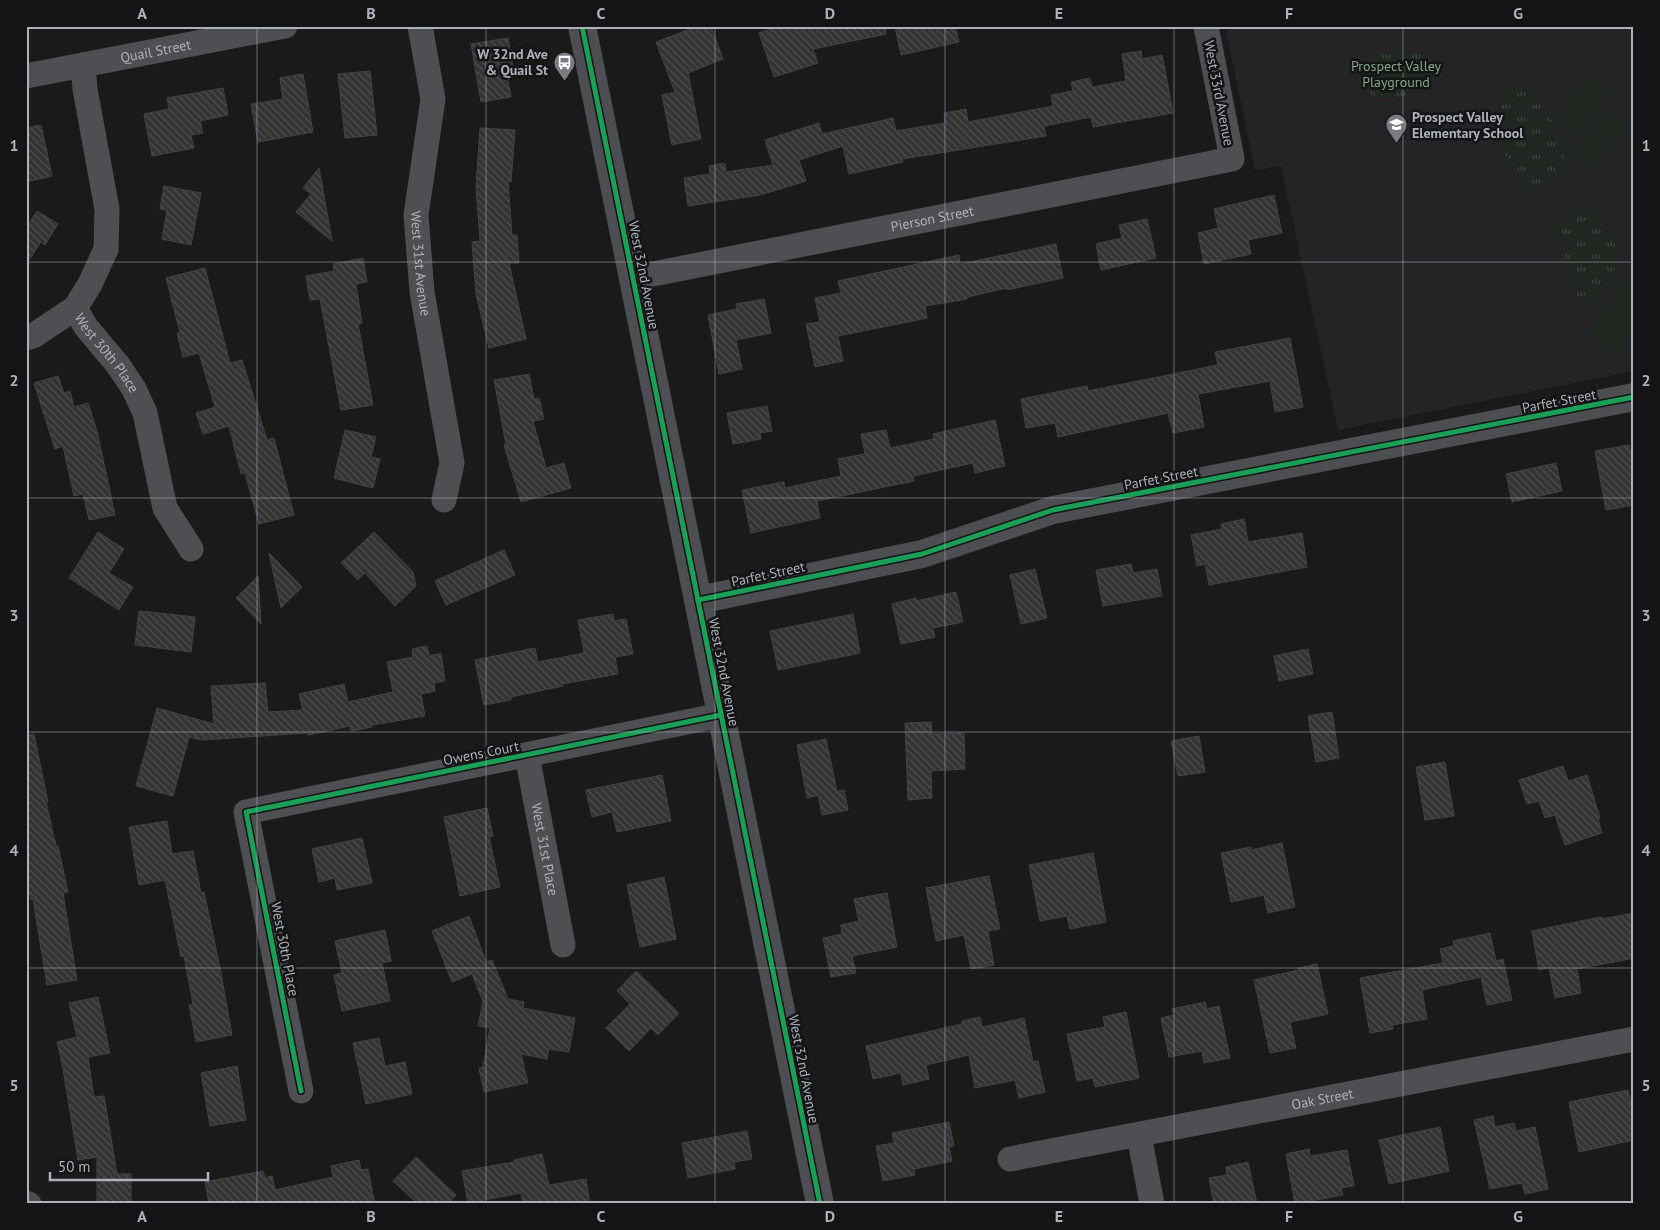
<svg xmlns="http://www.w3.org/2000/svg" width="1660" height="1230" viewBox="0 0 1660 1230" font-family="'PT Sans',sans-serif">
	<style>
		.built { fill: #242426 }
		.grass { fill: #202721 }
		.park { fill: url(#park-tufts) }
		.building { fill: url(#building-back-hatch); stroke: #424346 }
		.lines { fill: none; stroke-linecap: round; stroke-linejoin: round }
		.street { stroke: #4e4f53; stroke-width: 25 }
		.secondary { stroke: #4d4e51; stroke-width: 28 }
		.cycleway-casing { stroke: #141416; stroke-width: 8 }
		.cycleway { stroke: #1a9f57; stroke-width: 5 }
		.grid { fill: none; stroke: #acb1ba; stroke-width: 1; stroke-opacity: 0.55 }
		.labels { text-anchor: middle; stroke-width: 5; stroke-linejoin: round; paint-order: stroke }
		.street-label { font-size: 14px; fill: #acb1ba; stroke: #141416 }
		.poi-label { font-size: 14px; font-weight: bold; fill: #acb1ba; stroke: #141416; text-anchor: end }
		.park-label { font-size: 14px; fill: #84a485; stroke: #141416 }
		.neatline { fill: none; stroke: #acb1ba; stroke-width: 2 }
		.grid-label { font-size: 16px; text-anchor: middle; font-weight: bold; fill: #acb1ba }
	</style>
	<defs>
		<pattern id="park-tufts" width="24" height="20" patternUnits="userSpaceOnUse" patternTransform="scale(1.25)"><rect width="24" height="20" fill="#202721"/><path d="M3 7l-1-3M5 7V3M7 7l1-3M15 17l-1-3M17 17v-4M19 17l1-3" fill="none" stroke="#3e443f"/></pattern>
		<pattern id="building-back-hatch" width="6" height="6" patternUnits="userSpaceOnUse" patternTransform="scale(1.25)"><rect width="6" height="6" fill="#333334"/><path d="M-1 5l2 2M0 0l6 6M5-1l2 2" fill="none" stroke="#4e4e4f"/></pattern>
	</defs>
	<rect width="100%" height="100%" fill="#1a1a1a"/>
	<polygon class="built" points="1225,26 1634,26 1634,371 1338,430 1281,166 1255,170"/>
	<g class="grass">
		<polygon points="1589,73 1612,91 1576,136 1554,119"/>
		<polygon points="1605,109 1627,127 1592,172 1570,155"/>
		<polygon points="1629,274 1634,278 1634,334 1617,357 1586,333"/>
	</g>
	<g class="park">
		<path d="M1396,50L1425,53L1432,56L1438,71L1437,78L1433,82L1419,87L1405,99C1395,99 1380,100 1370,94C1366,91 1364,85 1362,80C1356,55 1377,52 1396,50Z"/>
		<path d="M1507,84L1522,85L1533,94L1561,133L1565,150L1561,176L1550,178L1540,182L1534,197C1511,170 1491,139 1499,101C1500,96 1504,89 1507,84Z"/>
		<path d="M1578,207C1587,210 1595,212 1602,219C1629,248 1615,296 1581,312L1570,266L1548,221C1564,222 1569,222 1578,207Z"/>
	</g>
	<g class="building">
		<polygon points="698,26 711,26 723,59 688,73 701,139 672,145 662,95 675,92 656,42"/>
		<polygon points="779,26 885,26 886,34 813,49 818,63 774,77 759,33"/>
		<polygon points="895,26 955,26 959,42 901,55"/>
		<polygon points="508,38 514,74 507,75 511,97 481,102 471,44"/>
		<polygon points="1141,51 1142,59 1162,55 1173,113 1093,127 1091,117 1044,126 1046,136 902,159 903,162 849,174 843,146 799,160 806,181 760,195 688,206 684,178 710,174 709,166 725,163 726,172 773,165 765,140 819,123 822,134 893,118 896,131 945,123 944,113 966,109 968,122 1053,106 1051,95 1073,91 1071,82 1090,78 1092,87 1126,81 1122,54"/>
		<polygon points="370,71 377,135 345,138 338,74"/>
		<polygon points="303,74 313,132 258,142 251,104 283,99 280,78"/>
		<polygon points="223,88 228,115 200,121 203,133 191,135 194,148 152,156 144,114 169,109 167,98"/>
		<polygon points="41,125 52,176 26,182 26,128"/>
		<polygon points="480,128 515,130 511,182 508,182 512,235 517,235 519,263 509,263 526,339 489,348 476,294 472,242 480,241 476,187"/>
		<polygon points="319,168 321,179 332,241 296,212 311,194 303,188"/>
		<polygon points="164,186 201,193 191,245 162,239 167,210 160,209"/>
		<polygon points="1274,195 1282,233 1248,240 1251,254 1204,264 1198,233 1218,228 1214,209"/>
		<polygon points="37,211 58,224 45,245 41,242 26,265 26,228"/>
		<polygon points="1147,219 1156,258 1101,270 1096,244 1122,238 1119,225"/>
		<polygon points="1056,244 1063,278 1007,290 1007,288 967,297 967,299 925,306 927,318 838,336 843,361 815,367 806,324 820,322 815,298 841,293 838,281 959,255 960,264"/>
		<polygon points="363,258 367,282 356,284 362,323 358,324 373,405 341,410 320,299 310,300 306,276 334,271 333,264"/>
		<polygon points="205,268 230,363 242,360 267,440 274,438 294,515 259,524 245,473 241,474 229,426 203,434 196,413 215,407 199,353 183,357 177,333 180,333 166,278"/>
		<polygon points="764,299 771,333 736,340 742,369 719,374 708,315 737,309 736,304"/>
		<polygon points="1290,338 1303,407 1275,412 1270,381 1198,394 1204,427 1173,433 1168,413 1058,437 1055,423 1026,428 1021,399 1087,386 1088,391 1218,365 1215,352"/>
		<polygon points="529,374 534,399 539,398 544,419 533,421 546,468 564,463 571,488 521,502 504,445 506,444 494,380"/>
		<polygon points="58,376 64,393 70,391 74,407 88,403 97,431 115,515 89,520 83,494 74,496 63,446 55,449 34,383"/>
		<polygon points="767,406 772,431 760,433 761,439 733,444 727,413"/>
		<polygon points="995,420 1005,466 975,473 973,463 913,476 914,481 817,501 820,518 751,533 742,490 784,482 785,488 841,476 838,459 865,454 861,434 886,430 890,448 934,439 933,434"/>
		<polygon points="345,430 376,437 371,457 380,459 373,488 334,478"/>
		<polygon points="1629,445 1631,455 1634,455 1634,505 1606,510 1595,451"/>
		<polygon points="1556,463 1562,491 1512,502 1506,474"/>
		<polygon points="1244,519 1248,542 1302,533 1307,567 1209,585 1205,564 1197,566 1191,535 1222,529 1221,524"/>
		<polygon points="98,532 124,549 109,573 133,587 119,610 69,578"/>
		<polygon points="374,532 413,572 416,586 395,606 365,573 358,580 341,563"/>
		<polygon points="504,550 515,575 446,605 435,581"/>
		<polygon points="269,553 302,587 281,608"/>
		<polygon points="1131,564 1133,573 1157,569 1162,596 1103,606 1096,570"/>
		<polygon points="1035,569 1047,618 1021,624 1010,575"/>
		<polygon points="258,576 261,624 236,598"/>
		<polygon points="956,592 963,622 933,628 935,637 901,644 892,604 916,598 916,601"/>
		<polygon points="139,611 195,617 191,652 135,645"/>
		<polygon points="613,614 614,621 626,619 633,654 615,657 618,674 562,684 563,686 511,697 511,700 484,705 475,660 535,648 538,662 584,653 578,620"/>
		<polygon points="853,614 860,653 778,670 770,631"/>
		<polygon points="427,646 429,656 441,653 445,681 434,683 435,691 421,694 425,716 372,725 372,727 351,731 350,726 308,735 307,733 202,740 189,737 173,796 136,786 157,708 214,724 211,686 265,683 268,712 303,710 299,694 344,684 348,702 393,692 387,662 413,657 412,649"/>
		<polygon points="1308,649 1313,674 1279,681 1274,656"/>
		<polygon points="1332,712 1339,758 1316,762 1308,716"/>
		<polygon points="931,722 932,734 964,733 965,769 931,771 932,798 908,800 905,723"/>
		<polygon points="34,734 48,802 46,802 56,846 58,846 68,892 63,893 77,980 47,985 33,899 31,900 26,877 26,735"/>
		<polygon points="1199,736 1205,772 1178,776 1171,741"/>
		<polygon points="826,739 837,791 844,790 848,810 822,815 818,795 807,798 797,745"/>
		<polygon points="1445,762 1454,816 1425,820 1416,767"/>
		<polygon points="1563,766 1568,781 1587,775 1600,818 1598,819 1602,833 1565,845 1555,815 1545,818 1539,801 1527,804 1519,780"/>
		<polygon points="662,775 671,821 617,832 612,812 592,817 586,790"/>
		<polygon points="487,808 493,836 489,837 500,887 460,896 444,817"/>
		<polygon points="167,821 172,854 193,851 201,893 204,892 220,968 232,1035 196,1042 189,1005 193,1004 184,956 181,957 165,880 139,885 129,827"/>
		<polygon points="362,838 372,883 337,890 335,878 319,882 312,849"/>
		<polygon points="1282,843 1295,907 1268,913 1264,895 1231,902 1221,853 1251,847 1251,850"/>
		<polygon points="1093,853 1106,922 1070,929 1067,916 1040,921 1029,865"/>
		<polygon points="989,876 1000,929 988,931 994,965 971,969 964,935 936,941 926,888"/>
		<polygon points="664,877 676,939 640,947 627,885"/>
		<polygon points="887,893 897,947 852,956 856,973 831,977 823,938 842,934 841,925 859,921 854,899"/>
		<polygon points="1634,913 1634,958 1577,969 1581,993 1555,998 1549,968 1539,970 1532,931 1601,917 1601,919"/>
		<polygon points="469,916 486,962 492,960 508,999 524,1002 523,1008 575,1018 569,1052 549,1049 547,1059 521,1054 528,1083 484,1092 479,1068 483,1067 490,1028 478,1026 483,1002 472,974 452,982 432,931"/>
		<polygon points="385,930 391,961 382,963 390,1001 342,1011 334,975 342,973 335,941"/>
		<polygon points="1490,933 1496,961 1503,959 1512,1000 1487,1005 1481,977 1422,990 1427,1019 1392,1025 1393,1029 1370,1033 1360,978 1443,963 1440,949 1454,946 1453,941"/>
		<polygon points="1317,964 1328,1014 1290,1022 1296,1048 1270,1053 1254,980 1299,970 1298,968"/>
		<polygon points="636,971 679,1013 658,1035 651,1028 629,1051 606,1028 630,1004 617,991"/>
		<polygon points="98,997 110,1053 88,1057 94,1097 104,1096 117,1174 131,1174 131,1204 97,1204 97,1157 78,1160 62,1063 57,1042 77,1037 69,1003"/>
		<polygon points="1205,1002 1207,1009 1219,1006 1230,1058 1204,1063 1202,1051 1169,1057 1161,1018 1174,1015 1172,1009"/>
		<polygon points="1126,1012 1139,1078 1095,1087 1093,1078 1077,1081 1067,1034 1105,1027 1103,1017"/>
		<polygon points="980,1017 982,1027 1024,1018 1033,1062 1038,1061 1045,1092 1019,1098 1015,1080 975,1088 969,1055 926,1065 929,1079 903,1085 901,1073 873,1079 866,1046 962,1024 962,1021"/>
		<polygon points="379,1038 385,1066 405,1062 412,1094 366,1104 353,1043"/>
		<polygon points="237,1066 246,1120 210,1126 201,1073"/>
		<polygon points="1628,1090 1634,1116 1634,1140 1579,1152 1569,1102"/>
		<polygon points="1493,1116 1495,1127 1514,1123 1516,1131 1535,1127 1548,1189 1525,1194 1522,1183 1490,1189 1474,1120"/>
		<polygon points="949,1122 954,1146 949,1147 952,1161 914,1169 915,1175 883,1181 876,1146 894,1143 892,1133"/>
		<polygon points="1440,1127 1449,1171 1389,1184 1379,1140"/>
		<polygon points="747,1131 752,1159 734,1162 735,1169 688,1178 682,1143"/>
		<polygon points="1309,1149 1310,1156 1347,1150 1354,1186 1341,1188 1343,1195 1295,1204 1286,1154"/>
		<polygon points="542,1154 549,1185 586,1179 590,1204 523,1204 521,1193 468,1203 462,1171 514,1162 514,1160"/>
		<polygon points="416,1157 456,1195 448,1204 418,1204 393,1181"/>
		<polygon points="359,1160 361,1170 368,1169 375,1204 209,1204 205,1182 263,1171 265,1178 272,1176 275,1190 333,1177 331,1166"/>
		<polygon points="1248,1162 1257,1204 1214,1204 1209,1178 1227,1175 1226,1167"/>
	</g>
	<g class="lines">
		<g class="street">
			<path id="s1" d="M420,26L433,99L416,215L422,292L452,463L444,500"/>
			<path id="s2" d="M83,65L85,89L107,209L106,249L90,284L75,308L86,327L118,365L134,389L145,413L165,508L191,549"/>
			<path id="s3" d="M26,76L285,26"/>
			<path id="s4" d="M633,278L1232,159L1206,26"/>
			<polyline points="26,338 33,336 75,308"/>
			<path id="s5" d="M527,755L563,945"/>
			<polyline points="301,1091 246,812 721,715"/>
			<polyline points="1139,1135 1152,1204"/>
			<path id="s6" d="M1010,1159L1634,1039"/>
			<polyline points="26,1203 29,1204"/>
		</g>
		<g class="secondary">
			<polyline points="582,26 820,1204"/>
			<polyline points="698,600 922,554 1053,510 1634,397"/>
		</g>
		<defs>
			<g id="cycleway">
				<polyline points="582,26 820,1204"/>
				<polyline points="698,600 922,554 1053,510 1634,397"/>
				<polyline points="301,1091 246,812 721,715"/>
			</g>
		</defs>
		<use href="#cycleway" class="cycleway-casing"/>
		<use href="#cycleway" class="cycleway"/>
	</g>
	<path class="grid" d="M257,26V1204M486,26V1204M715,26V1204M945,26V1204M1174,26V1204M1403,26V1204M26,262H1634M26,498H1634M26,732H1634M26,968H1634"/>
	<defs>
		<symbol id="bus-pin" viewBox="-11 -11 22 30"><path d="M0 17L-7.5 6A9.5 9.5 0 1 1 7.5 6Z" fill="#797c82" stroke="#141416"/><path d="M-5-6H5V4H4V6H2V4H-2V6H-4V4H-5ZM-3.5-4V0h7V-4ZM-3.5 1.2v1.5H-2V1.2ZM2 1.2v1.5H3.5V1.2Z" fill="#fff"/></symbol>
		<symbol id="school-pin" viewBox="-11 -11 22 30"><path d="M0 17L-7.5 6A9.5 9.5 0 1 1 7.5 6Z" fill="#797c82" stroke="#141416"/><path d="M0-5L7-2L0 1L-7-2ZM-4 1L0 2.5L4 1V4Q0 6-4 4Z" fill="#fff"/></symbol>
	</defs>
	<g fill-rule="evenodd">
		<use href="#bus-pin" x="552" y="50" width="25" height="34"/>
		<use href="#school-pin" x="1384" y="112" width="25" height="34"/>
	</g>
	<g class="labels">
		<g class="street-label">
			<text dy="5" stroke="none"><textPath href="#s3" startOffset="132">Quail Street</textPath></text>
			<text transform="translate(1219 93) rotate(79)" y="5">West 33rd Avenue</text>
			<text dy="5" stroke="none"><textPath href="#s4" startOffset="305">Pierson Street</textPath></text>
			<text dy="5" stroke="none"><textPath href="#s1" startOffset="240">West 31st Avenue</textPath></text>
			<text transform="translate(644 275) rotate(79)" y="5">West 32nd Avenue</text>
			<text dy="5" stroke="none"><textPath href="#s2" startOffset="308">West 30th Place</textPath></text>
			<text transform="translate(1559 401) rotate(-11)" y="5">Parfet Street</text>
			<text transform="translate(1161 478) rotate(-11)" y="5">Parfet Street</text>
			<text transform="translate(768 574) rotate(-12)" y="5">Parfet Street</text>
			<text transform="translate(724 672) rotate(79)" y="5">West 32nd Avenue</text>
			<text transform="translate(481 753) rotate(-11)" y="5">Owens Court</text>
			<text dy="5" stroke="none"><textPath href="#s5" startOffset="96">West 31st Place</textPath></text>
			<text transform="translate(285 949) rotate(79)" y="5">West 30th Place</text>
			<text transform="translate(804 1069) rotate(79)" y="5">West 32nd Avenue</text>
			<text dy="5" stroke="none"><textPath href="#s6" startOffset="318">Oak Street</textPath></text>
		</g>
		<g class="poi-label">
			<text x="548" y="59">W 32nd Ave<tspan x="548" dy="16">&amp; Quail St</tspan></text>
			<text x="1412" y="122" text-anchor="start">Prospect Valley<tspan x="1412" dy="16">Elementary School</tspan></text>
		</g>
		<g class="park-label">
			<text x="1396" y="71">Prospect Valley<tspan x="1396" dy="16">Playground</tspan></text>
		</g>
	</g>
	<rect width="1660" height="1230" fill="none" stroke="#141416" stroke-width="55"/>
	<path d="M50 1172v8h158v-8" fill="none" stroke="#acb1ba" stroke-width="2.5"/>
	<text x="58" y="1172" font-size="15" fill="#acb1ba" stroke="#141416" stroke-width="4" paint-order="stroke">50 m</text>
	<rect x="28" y="28" width="1604" height="1174" class="neatline"/>
	<g class="grid-label">
		<text x="142" y="19">A</text>
		<text x="371" y="19">B</text>
		<text x="601" y="19">C</text>
		<text x="830" y="19">D</text>
		<text x="1059" y="19">E</text>
		<text x="1289" y="19">F</text>
		<text x="1518" y="19">G</text>
		<text x="14" y="151">1</text>
		<text x="1646" y="151">1</text>
		<text x="14" y="386">2</text>
		<text x="1646" y="386">2</text>
		<text x="14" y="621">3</text>
		<text x="1646" y="621">3</text>
		<text x="14" y="856">4</text>
		<text x="1646" y="856">4</text>
		<text x="14" y="1091">5</text>
		<text x="1646" y="1091">5</text>
		<text x="142" y="1222">A</text>
		<text x="371" y="1222">B</text>
		<text x="601" y="1222">C</text>
		<text x="830" y="1222">D</text>
		<text x="1059" y="1222">E</text>
		<text x="1289" y="1222">F</text>
		<text x="1518" y="1222">G</text>
	</g>
</svg>
